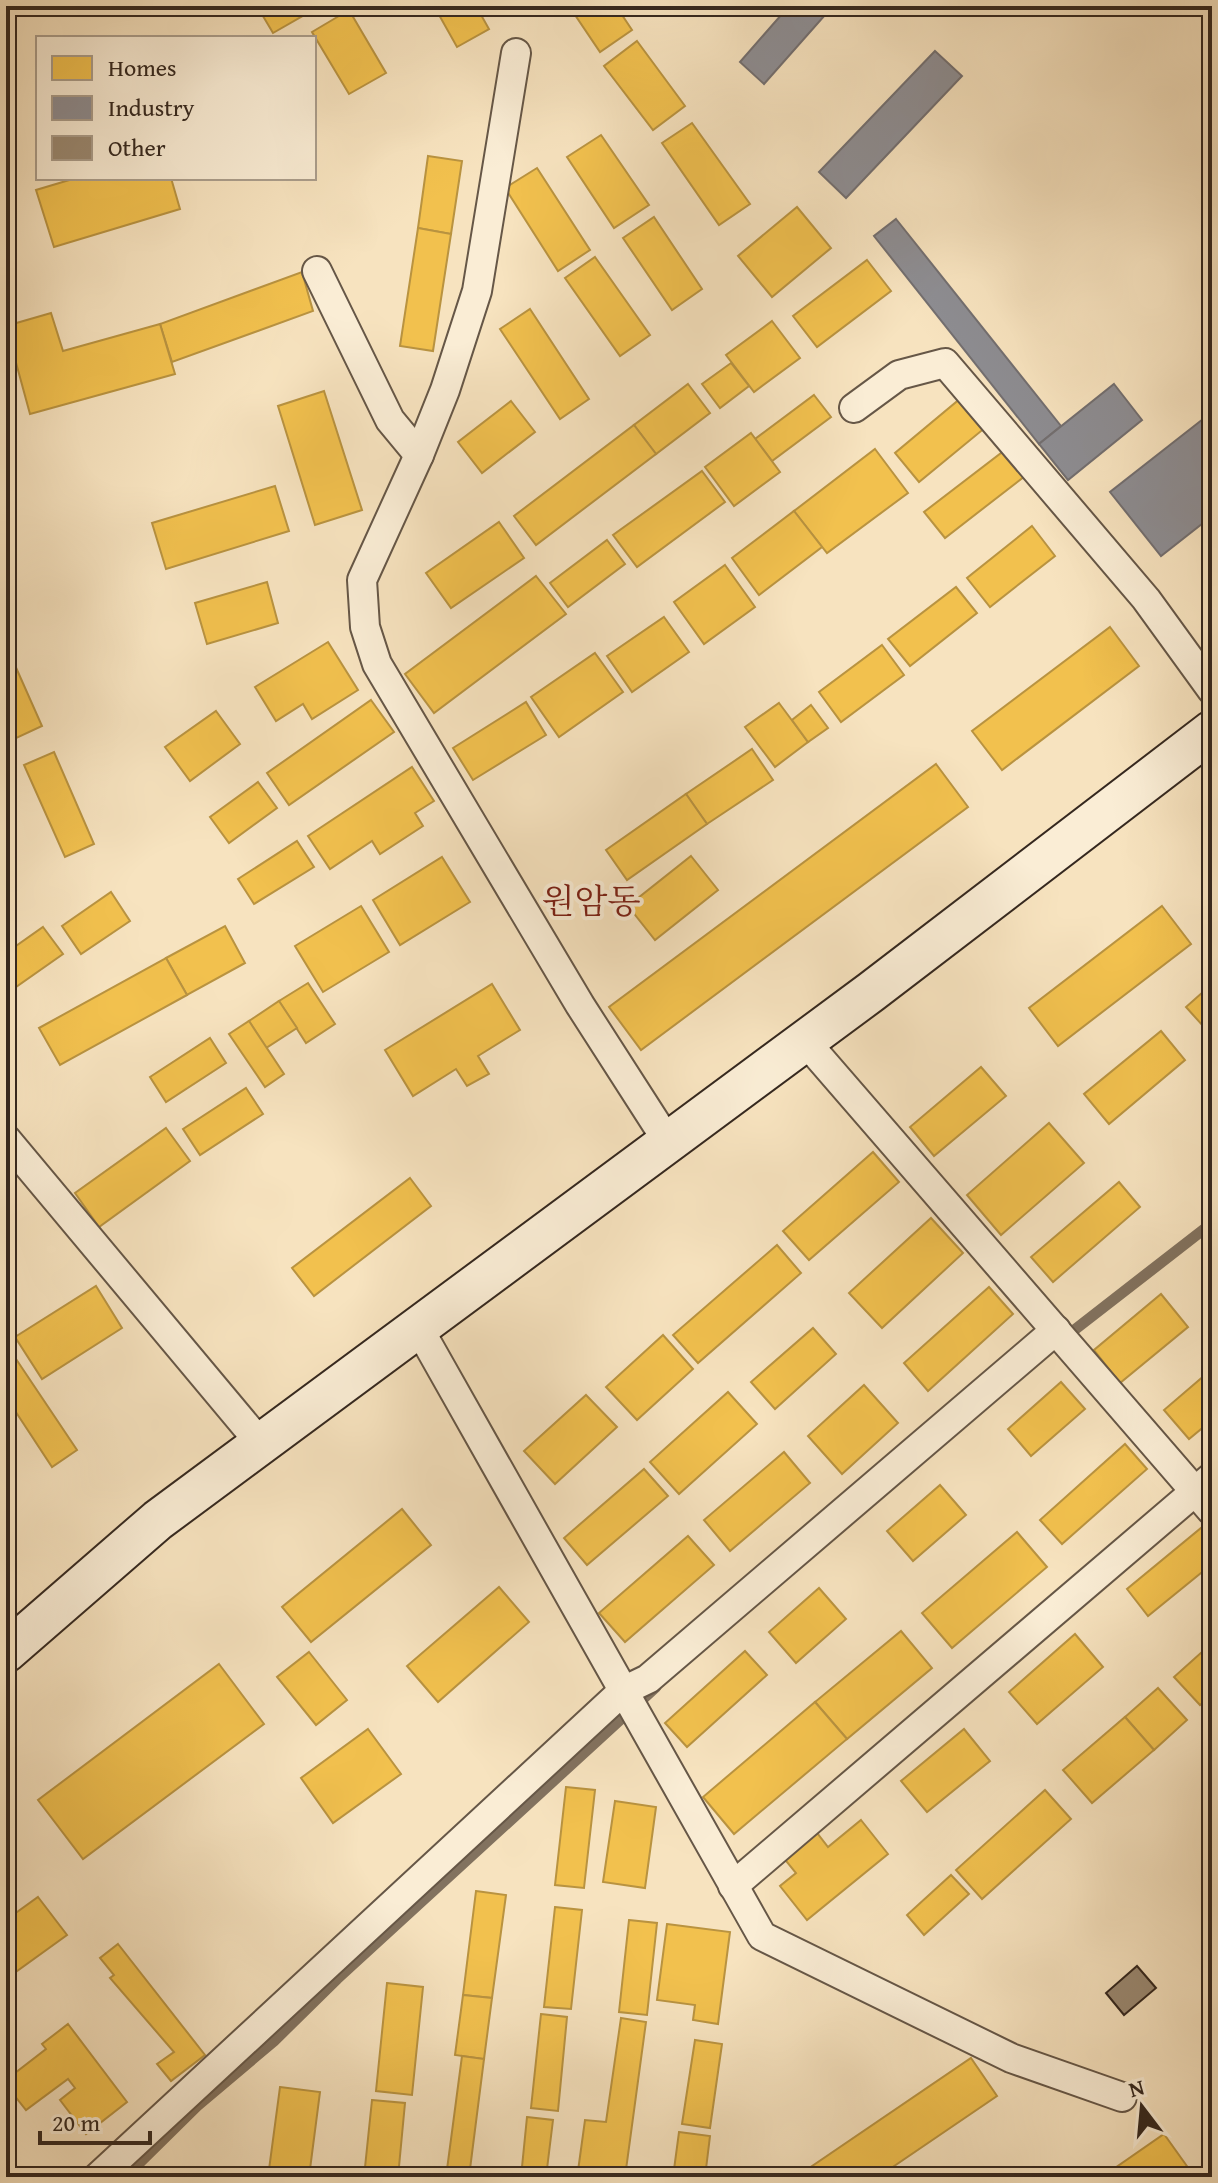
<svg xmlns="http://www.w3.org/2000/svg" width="1218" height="2183" viewBox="0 0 1218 2183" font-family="'Gentium Book Plus','Noto Serif KR',serif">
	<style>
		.homes { fill: #f2c14e; stroke: #b99340; stroke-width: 2 }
		.industry { fill: #8d8d92; stroke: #736f70; stroke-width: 2 }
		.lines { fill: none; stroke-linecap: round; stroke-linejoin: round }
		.stream { stroke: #82725f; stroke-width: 11 }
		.building { fill: #9a8972; stroke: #35281f; stroke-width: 2 }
		.minor-casing { stroke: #665747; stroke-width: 32 }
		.secondary-casing { stroke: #35281f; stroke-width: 44 }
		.minor { stroke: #faedd5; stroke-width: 28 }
		.secondary { stroke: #faedd5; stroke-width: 40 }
		.labels { text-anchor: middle; stroke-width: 8; stroke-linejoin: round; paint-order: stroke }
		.quarter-label { font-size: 34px; fill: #7a1f14; stroke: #faedd5 }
	</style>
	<rect width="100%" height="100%" fill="#f7e3bf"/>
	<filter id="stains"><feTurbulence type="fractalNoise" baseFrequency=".0025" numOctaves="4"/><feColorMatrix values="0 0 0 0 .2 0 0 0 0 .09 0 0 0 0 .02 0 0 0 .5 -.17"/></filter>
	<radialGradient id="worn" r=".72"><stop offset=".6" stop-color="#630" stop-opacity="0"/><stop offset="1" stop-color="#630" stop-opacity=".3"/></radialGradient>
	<g class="homes">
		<polygon points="257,6 302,6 306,14 273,33"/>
		<polygon points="434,6 476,6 489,29 457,47"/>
		<polygon points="569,6 616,6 632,30 600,52"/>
		<polygon points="349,10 386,73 349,94 312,32"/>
		<polygon points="637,41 685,106 653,130 604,66"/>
		<polygon points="692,123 750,204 719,225 662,143"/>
		<polygon points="601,135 649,205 614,228 567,157"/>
		<polygon points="428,156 462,161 451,234 418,228"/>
		<polygon points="537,168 590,250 558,271 505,188"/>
		<polygon points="76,178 171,178 180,209 54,247 36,190"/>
		<polygon points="797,207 831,248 772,297 738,256"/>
		<polygon points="654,217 702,289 672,310 623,238"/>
		<polygon points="418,228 451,234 433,351 400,346"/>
		<polygon points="595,257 650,335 620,356 565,278"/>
		<polygon points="867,260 891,291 817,347 793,316"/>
		<polygon points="302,272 313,311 172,362 160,324"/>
		<polygon points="530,309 589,399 560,419 500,329"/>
		<polygon points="51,313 63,351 160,324 175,374 30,414 6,326"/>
		<polygon points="772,321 800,358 754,392 726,355"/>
		<polygon points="731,363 749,386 720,408 702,384"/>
		<polygon points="688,384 710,413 656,454 634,425"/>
		<polygon points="324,391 362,510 315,525 278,406"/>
		<polygon points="814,395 831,417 772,461 755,439"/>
		<polygon points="961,398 986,427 919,482 895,453"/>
		<polygon points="511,401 535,432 482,473 458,442"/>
		<polygon points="634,425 656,454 536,545 514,516"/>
		<polygon points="751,433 780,472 734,506 705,467"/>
		<polygon points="875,449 908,493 827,553 794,511"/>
		<polygon points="1005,450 1025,476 945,538 924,512"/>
		<polygon points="702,471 725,502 637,567 613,535"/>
		<polygon points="275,486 289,531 166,569 152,523"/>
		<polygon points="794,511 822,547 759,595 732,558"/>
		<polygon points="499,522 524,558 451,608 426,573"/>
		<polygon points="1032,526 1055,556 990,607 967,578"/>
		<polygon points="607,540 625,564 568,607 550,583"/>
		<polygon points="725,565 755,607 704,644 674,602"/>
		<polygon points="536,576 566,614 434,713 405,674"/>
		<polygon points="267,582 278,623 207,644 195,603"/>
		<polygon points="956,587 977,613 910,666 888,639"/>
		<polygon points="664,617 689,652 632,692 607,656"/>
		<polygon points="1110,627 1139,666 1002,770 972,731"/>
		<polygon points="328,642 358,690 312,719 303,704 276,721 255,687"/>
		<polygon points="6,645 42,726 12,740 6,726"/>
		<polygon points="882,645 904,675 841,722 819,692"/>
		<polygon points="595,653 623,692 559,737 531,697"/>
		<polygon points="371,700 394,732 289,805 267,773"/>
		<polygon points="526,702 546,735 473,780 453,748"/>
		<polygon points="779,703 808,742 775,767 745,727"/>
		<polygon points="811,705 828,728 808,742 792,720"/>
		<polygon points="216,711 240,744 190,781 165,747"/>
		<polygon points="752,749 773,780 707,824 686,794"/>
		<polygon points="54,752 94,844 65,857 24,765"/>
		<polygon points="936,764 968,807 641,1050 609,1007"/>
		<polygon points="412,767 434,801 415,813 423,826 380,854 372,841 330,869 308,836"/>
		<polygon points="258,782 277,808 229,843 210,817"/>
		<polygon points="686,794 707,824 627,880 606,850"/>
		<polygon points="297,841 314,867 254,904 238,879"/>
		<polygon points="691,856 718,890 655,940 628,906"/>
		<polygon points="442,857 470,902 400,945 373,900"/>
		<polygon points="111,892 130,921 81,954 62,926"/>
		<polygon points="361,906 389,952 323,992 295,946"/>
		<polygon points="1162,906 1191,944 1058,1046 1029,1008"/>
		<polygon points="225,926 245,963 187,995 166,958"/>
		<polygon points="43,927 63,954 6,994 6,953"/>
		<polygon points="166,958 187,995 60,1065 39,1028"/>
		<polygon points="308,983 335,1024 306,1043 279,1001"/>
		<polygon points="492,984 520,1030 478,1056 489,1074 467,1086 456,1069 413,1096 385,1050"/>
		<polygon points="1212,984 1212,1036 1186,1007"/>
		<polygon points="279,1001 297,1028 266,1048 249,1021"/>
		<polygon points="249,1021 284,1074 265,1087 229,1034"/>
		<polygon points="1161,1031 1185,1060 1109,1124 1084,1094"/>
		<polygon points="210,1038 226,1063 166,1102 150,1077"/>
		<polygon points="981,1067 1006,1096 934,1156 910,1127"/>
		<polygon points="246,1088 263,1114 200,1155 183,1129"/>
		<polygon points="1049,1123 1084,1163 1001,1235 967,1195"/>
		<polygon points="166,1128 190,1161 99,1227 75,1193"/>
		<polygon points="873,1152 899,1182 809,1260 783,1231"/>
		<polygon points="410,1178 431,1206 314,1296 292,1268"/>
		<polygon points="1119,1182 1140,1207 1053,1282 1031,1257"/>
		<polygon points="931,1218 963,1253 882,1328 849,1293"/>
		<polygon points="777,1245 801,1273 698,1363 673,1335"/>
		<polygon points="96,1286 122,1328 42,1379 15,1337"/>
		<polygon points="989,1287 1013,1314 928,1391 904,1363"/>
		<polygon points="1161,1294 1188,1327 1120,1383 1094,1350"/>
		<polygon points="813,1328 836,1354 775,1409 751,1382"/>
		<polygon points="663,1335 693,1369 637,1420 606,1387"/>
		<polygon points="10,1350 77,1450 52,1467 6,1397 6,1353"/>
		<polygon points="1212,1369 1212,1420 1189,1439 1164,1410"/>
		<polygon points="1061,1382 1085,1409 1031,1456 1008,1429"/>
		<polygon points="864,1385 898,1423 842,1474 808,1436"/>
		<polygon points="728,1392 757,1424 679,1494 650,1462"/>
		<polygon points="586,1395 617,1427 555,1484 524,1451"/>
		<polygon points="1125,1444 1147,1469 1062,1544 1040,1520"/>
		<polygon points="784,1452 810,1483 730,1551 704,1520"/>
		<polygon points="644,1469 668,1496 587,1565 564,1538"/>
		<polygon points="940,1485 966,1515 913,1561 887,1531"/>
		<polygon points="402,1509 431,1545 311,1642 282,1607"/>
		<polygon points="1201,1528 1212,1541 1212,1564 1148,1616 1127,1589"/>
		<polygon points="1017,1532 1047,1567 952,1648 922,1613"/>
		<polygon points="688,1536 714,1565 625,1642 599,1613"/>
		<polygon points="499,1587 529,1622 438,1702 407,1666"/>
		<polygon points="819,1588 846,1619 796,1663 769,1632"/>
		<polygon points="901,1631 932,1668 847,1739 815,1702"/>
		<polygon points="1075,1634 1103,1667 1037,1724 1009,1692"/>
		<polygon points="1212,1643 1212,1695 1200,1705 1174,1677"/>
		<polygon points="745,1651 767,1675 687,1747 665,1723"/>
		<polygon points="309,1652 347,1700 316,1725 277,1677"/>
		<polygon points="219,1664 264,1724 83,1859 38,1800"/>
		<polygon points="1158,1688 1187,1720 1154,1750 1125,1717"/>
		<polygon points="815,1702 847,1739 734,1834 703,1797"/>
		<polygon points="1125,1717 1154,1750 1092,1803 1063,1770"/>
		<polygon points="368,1729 401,1774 333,1823 301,1778"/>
		<polygon points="964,1729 990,1761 927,1812 901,1781"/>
		<polygon points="566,1787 595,1790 584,1888 555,1885"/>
		<polygon points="1045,1790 1071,1819 982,1899 956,1870"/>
		<polygon points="615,1801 656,1807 645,1888 603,1882"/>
		<polygon points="861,1820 888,1854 807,1920 780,1886 796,1873 782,1856 814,1829 828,1847"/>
		<polygon points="951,1875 969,1894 924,1935 907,1915"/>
		<polygon points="476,1891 506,1895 492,1998 463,1995"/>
		<polygon points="38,1897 67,1935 6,1979 6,1920"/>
		<polygon points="555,1907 582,1910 571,2009 544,2007"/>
		<polygon points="629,1920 657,1923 647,2015 619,2012"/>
		<polygon points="667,1924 730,1932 718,2024 693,2020 695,2005 657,2000"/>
		<polygon points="118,1944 205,2055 171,2081 157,2064 174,2052 110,1978 114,1975 100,1958"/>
		<polygon points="387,1983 423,1987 412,2095 376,2091"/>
		<polygon points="463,1995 492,1998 484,2059 455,2055"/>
		<polygon points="541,2014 567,2017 558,2111 531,2108"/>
		<polygon points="621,2018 646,2022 625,2177 603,2177 603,2174 578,2171 585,2120 606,2122"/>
		<polygon points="68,2024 127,2102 86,2134 60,2100 75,2088 68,2079 26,2110 6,2085 6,2080 46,2049 42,2044"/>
		<polygon points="695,2040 722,2044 710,2128 682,2124"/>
		<polygon points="462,2056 484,2059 469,2177 446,2177"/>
		<polygon points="971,2058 997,2096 878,2177 796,2177"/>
		<polygon points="280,2087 320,2092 309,2177 268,2177"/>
		<polygon points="372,2100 405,2103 398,2177 364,2177"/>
		<polygon points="527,2117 553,2120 546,2177 521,2177"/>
		<polygon points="679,2132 710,2136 705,2177 673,2177"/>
		<polygon points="1164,2134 1189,2169 1178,2177 1102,2177"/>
	</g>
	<g class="industry">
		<polygon points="789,6 833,6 764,84 740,62"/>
		<polygon points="935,51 962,76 846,198 819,172"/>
		<polygon points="896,219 1061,426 1039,444 874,236"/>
		<polygon points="1114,384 1142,420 1068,480 1039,444"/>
		<polygon points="1212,412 1212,516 1161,556 1110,492"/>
	</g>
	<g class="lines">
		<g class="stream">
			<polyline points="1064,1338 1212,1223"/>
			<polyline points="125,2177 197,2106 274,2041 337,1979 656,1687"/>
		</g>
	</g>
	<polygon class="building" points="1137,1966 1156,1988 1124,2015 1106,1993"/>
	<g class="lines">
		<defs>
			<g id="minor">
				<polyline points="516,53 477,291 445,390 419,455 362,580 365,627 377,664 580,1005 668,1142"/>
				<polyline points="317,271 390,420 419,455"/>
				<polyline points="854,408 899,375 945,363 1146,599 1212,690"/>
				<polyline points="805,1041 1212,1511"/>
				<polyline points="6,1139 261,1444"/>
				<polyline points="418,1327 762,1936 1011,2058 1122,2097"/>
				<polyline points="733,1886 1212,1477"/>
				<polyline points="98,2177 623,1691 648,1679 1056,1330"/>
			</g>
			<polyline id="secondary" points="6,1652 158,1520 871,992 1212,731"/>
		</defs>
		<use href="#minor" class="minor-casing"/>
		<use href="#secondary" class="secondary-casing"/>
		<use href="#minor" class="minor"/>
		<use href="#secondary" class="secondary"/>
	</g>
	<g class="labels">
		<g class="quarter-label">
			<text x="591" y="913">원암동</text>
		</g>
	</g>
	<rect width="1218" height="2183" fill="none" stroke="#f7e3bf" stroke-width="32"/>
	<rect x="8" y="8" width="1202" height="2167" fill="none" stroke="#35281f" stroke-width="4"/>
	<rect x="16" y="16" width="1186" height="2151" fill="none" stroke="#35281f" stroke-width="2"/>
	<rect x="36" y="36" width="280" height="144" fill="#faedd5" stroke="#ab9e8c" stroke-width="2"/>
	<rect x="52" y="56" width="40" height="24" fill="#f2c14e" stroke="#ab9e8c" stroke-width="2"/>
	<text x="108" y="76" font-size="24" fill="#35281f">Homes</text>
	<rect x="52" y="96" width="40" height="24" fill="#8d8d92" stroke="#ab9e8c" stroke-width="2"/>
	<text x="108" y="116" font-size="24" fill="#35281f">Industry</text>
	<rect x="52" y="136" width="40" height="24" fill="#9a8972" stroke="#ab9e8c" stroke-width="2"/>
	<text x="108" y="156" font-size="24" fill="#35281f">Other</text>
	<g transform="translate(1142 2107) rotate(344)" stroke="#faedd5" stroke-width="6" paint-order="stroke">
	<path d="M0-6L14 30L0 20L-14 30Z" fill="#35281f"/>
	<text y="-12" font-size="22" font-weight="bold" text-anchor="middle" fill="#35281f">N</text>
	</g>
	<path d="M40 2131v12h110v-12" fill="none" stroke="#35281f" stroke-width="4"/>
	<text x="52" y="2131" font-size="24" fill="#35281f" stroke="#faedd5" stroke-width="6" paint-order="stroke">20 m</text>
	<rect width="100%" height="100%" filter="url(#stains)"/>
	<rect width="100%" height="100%" fill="url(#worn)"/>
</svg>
